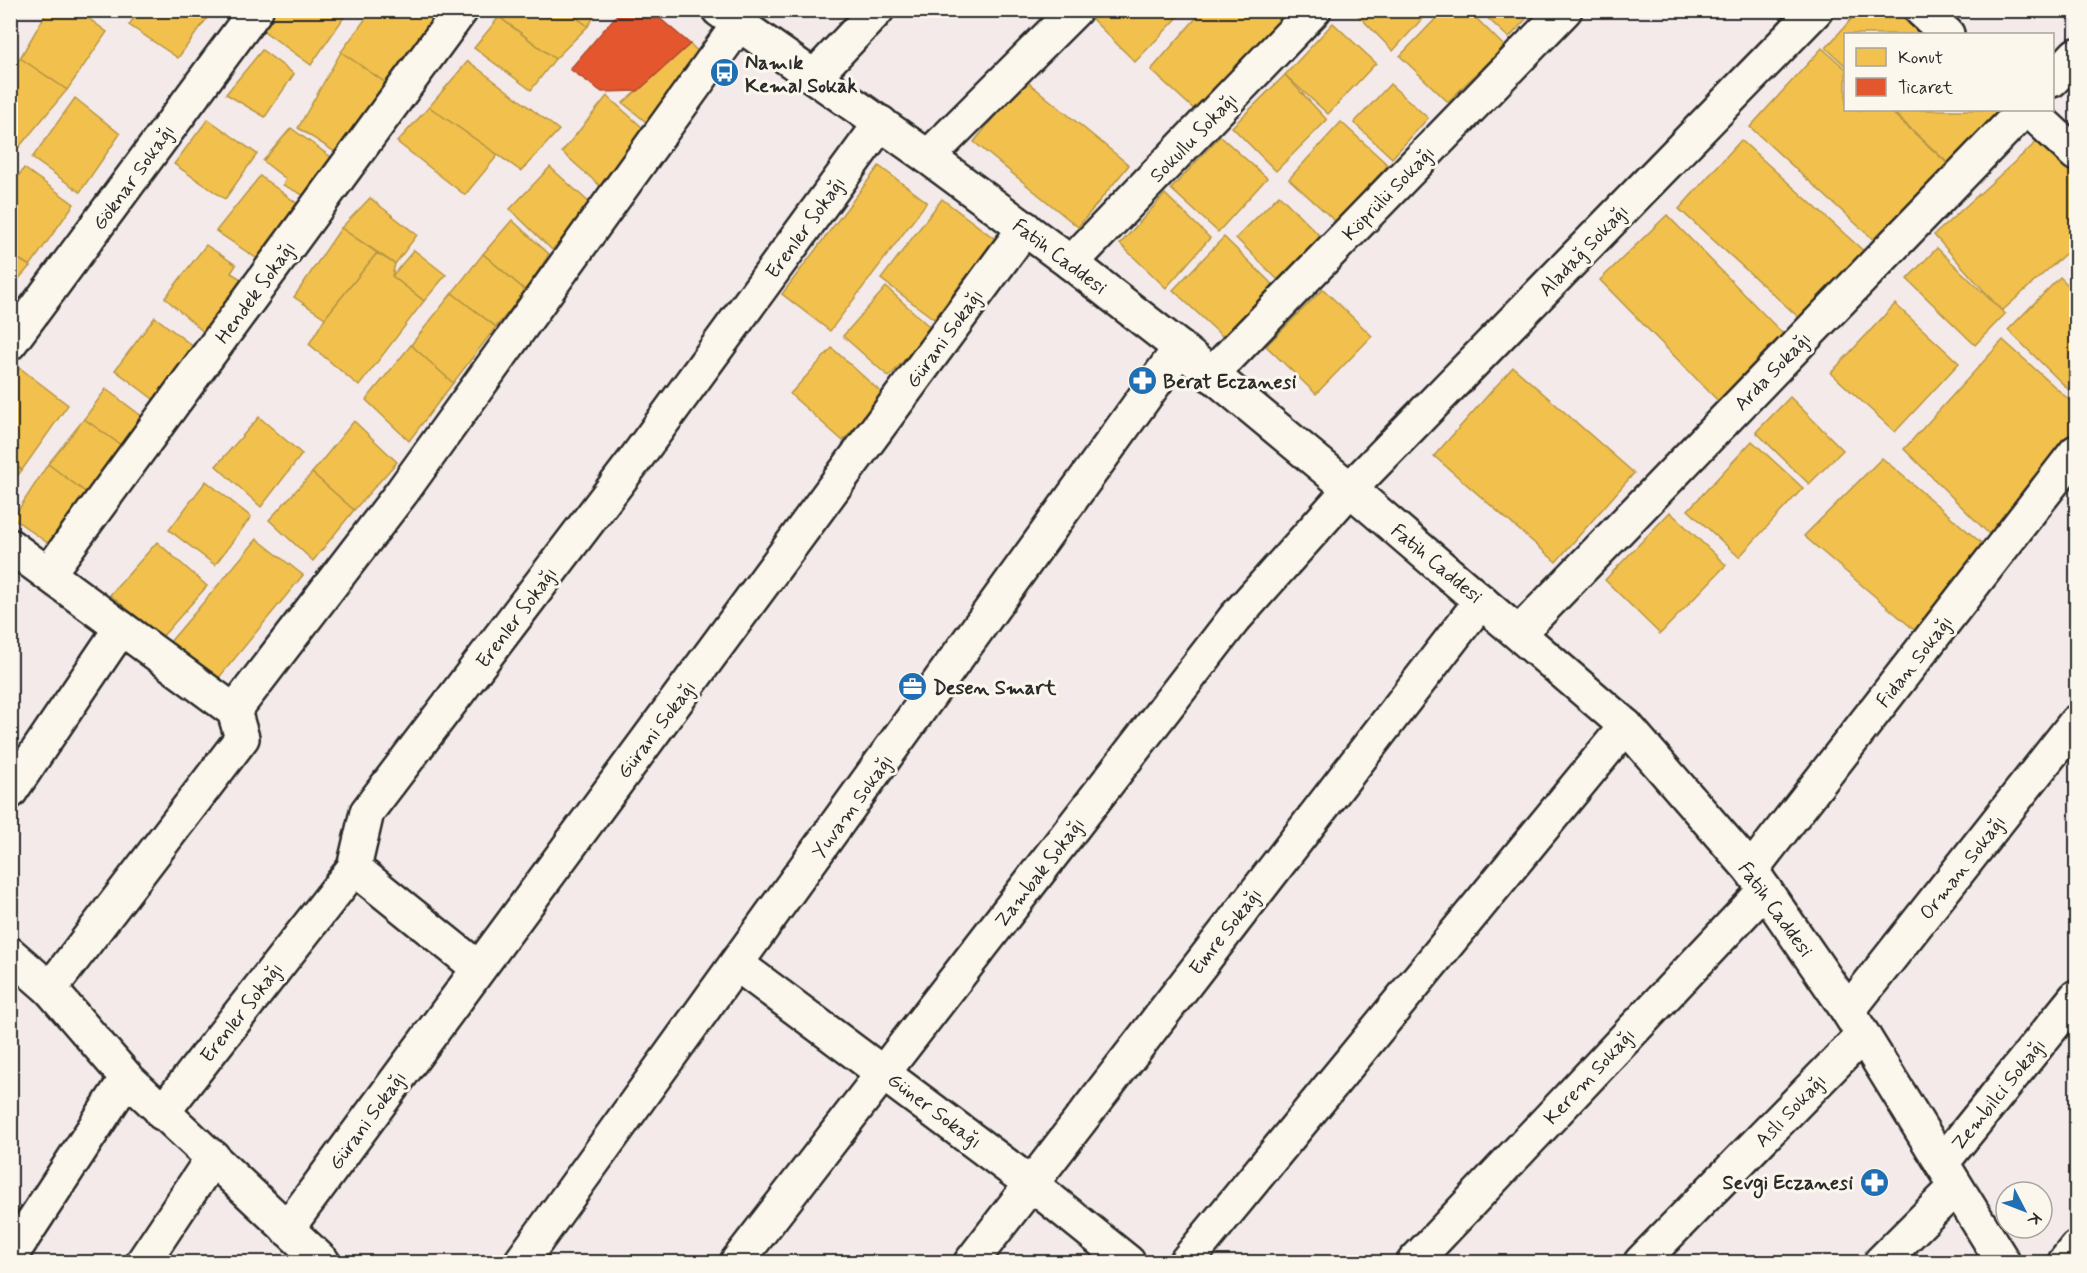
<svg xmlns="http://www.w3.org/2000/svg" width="2087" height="1273" viewBox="0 0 2087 1273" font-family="Mynerve,sans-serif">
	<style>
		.homes { fill: #f2c14e; stroke: #b69444; stroke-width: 1.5 }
		.shops { fill: #e4572e; stroke: #ac4a2d; stroke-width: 1.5 }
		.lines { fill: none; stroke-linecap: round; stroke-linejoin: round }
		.street-casing { stroke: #2b2b2b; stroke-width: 38 }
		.secondary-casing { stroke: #2b2b2b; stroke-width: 38 }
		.street { stroke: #fbf7ec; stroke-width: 33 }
		.secondary { stroke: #fbf7ec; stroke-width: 33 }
		.labels { text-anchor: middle; stroke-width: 6; stroke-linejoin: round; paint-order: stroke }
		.poi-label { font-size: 20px; font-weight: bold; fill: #2b2b2b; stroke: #fbf7ec; text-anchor: start }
		.street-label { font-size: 20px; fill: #2b2b2b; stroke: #fbf7ec }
	</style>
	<rect width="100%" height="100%" fill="#f4eaea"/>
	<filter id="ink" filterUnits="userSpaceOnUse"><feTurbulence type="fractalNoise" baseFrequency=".0167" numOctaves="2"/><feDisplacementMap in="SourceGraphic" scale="12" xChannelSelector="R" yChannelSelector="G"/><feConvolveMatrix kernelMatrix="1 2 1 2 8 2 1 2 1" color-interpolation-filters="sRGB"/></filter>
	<g filter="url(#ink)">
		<g class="homes">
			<polygon points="48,10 77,10 107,32 67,90 20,58"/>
			<polygon points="139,10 213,10 178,58 129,25"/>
			<polygon points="274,10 349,10 311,65 261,29"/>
			<polygon points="372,10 428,10 442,20 393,88 341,52"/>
			<polygon points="504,10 566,10 588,26 555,59 499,17"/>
			<polygon points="566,10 599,10 588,26"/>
			<polygon points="1096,10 1185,10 1135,62 1090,17"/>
			<polygon points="1203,10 1290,10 1196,111 1151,70"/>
			<polygon points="1353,10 1430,10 1393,51"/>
			<polygon points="1444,10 1468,10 1504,46 1448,102 1400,56"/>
			<polygon points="1479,10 1534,10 1509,38"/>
			<polygon points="1859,10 1897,10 1925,34 1846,34 1846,66 1826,48"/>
			<polygon points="499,17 555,59 531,90 474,48"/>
			<polygon points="1333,23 1376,63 1328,114 1285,75"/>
			<polygon points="690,44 703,56 651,126 623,103"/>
			<polygon points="1822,48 1846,69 1846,110 1889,110 1949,165 1877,243 1750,127"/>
			<polygon points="262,50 294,74 265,117 226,94"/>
			<polygon points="341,52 393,88 344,158 298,128"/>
			<polygon points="20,58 67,90 19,147 10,141 10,72"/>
			<polygon points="468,61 559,130 521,171 429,107"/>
			<polygon points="1285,75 1327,120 1276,171 1232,127"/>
			<polygon points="1024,79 1129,165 1078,227 974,142"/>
			<polygon points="1390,84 1428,118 1392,158 1354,123"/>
			<polygon points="607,96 651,135 608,193 562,152"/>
			<polygon points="75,98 120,134 80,192 32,158"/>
			<polygon points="429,107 498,155 465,195 397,142"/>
			<polygon points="1891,110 2003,110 1952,167"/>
			<polygon points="208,119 257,154 225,199 174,164"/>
			<polygon points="1341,122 1388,165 1336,222 1289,179"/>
			<polygon points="291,128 339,163 311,199 283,185 286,179 263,161"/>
			<polygon points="1220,136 1267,178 1218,232 1171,189"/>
			<polygon points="2042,137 2076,175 2076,244 2002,311 1934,235"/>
			<polygon points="1741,140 1868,255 1806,324 1679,209"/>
			<polygon points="879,166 927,202 830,331 782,294"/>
			<polygon points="550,167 593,206 552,250 510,209"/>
			<polygon points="24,168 74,204 30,266 10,254 10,188"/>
			<polygon points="260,176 299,205 259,260 216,231"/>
			<polygon points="1165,194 1210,238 1166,288 1120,244"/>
			<polygon points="1279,195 1321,237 1278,280 1236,238"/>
			<polygon points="370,198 417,235 395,264 341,228"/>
			<polygon points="942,199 995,239 934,319 881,279"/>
			<polygon points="1667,215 1789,340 1722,405 1600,280"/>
			<polygon points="512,220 549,254 526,291 483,254"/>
			<polygon points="341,228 377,253 325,318 294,297"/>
			<polygon points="1224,237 1273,285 1223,337 1173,290"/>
			<polygon points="206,245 236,265 231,273 248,283 207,335 165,298"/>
			<polygon points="1937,248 2005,314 1975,345 1907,279"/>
			<polygon points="414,250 446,275 424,301 392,276"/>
			<polygon points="377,253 395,264 392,276 424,301 359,386 309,344 325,318"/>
			<polygon points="10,254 30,266 10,289"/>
			<polygon points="483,254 526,291 496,327 452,293"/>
			<polygon points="2060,277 2076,293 2076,397 2008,330"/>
			<polygon points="886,287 932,329 889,377 843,336"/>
			<polygon points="1323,289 1372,336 1316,394 1266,346"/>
			<polygon points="452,293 496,327 453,383 411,345"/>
			<polygon points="1895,304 1959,363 1895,432 1831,373"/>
			<polygon points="155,317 195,348 157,402 115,370"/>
			<polygon points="2003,340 2076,406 2076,444 1996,541 1904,449"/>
			<polygon points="411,345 453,383 409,441 366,400"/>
			<polygon points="832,348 884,395 843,441 790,394"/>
			<polygon points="1513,367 1634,473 1556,562 1434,456"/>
			<polygon points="20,368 68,405 22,470 10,461 10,382"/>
			<polygon points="106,389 148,421 128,450 84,419"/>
			<polygon points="1790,397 1843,450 1809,484 1756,432"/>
			<polygon points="259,417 302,454 261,507 216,466"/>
			<polygon points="84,419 128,450 93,498 48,464"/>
			<polygon points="354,421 397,462 354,510 312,473"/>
			<polygon points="1752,441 1803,488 1739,557 1688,510"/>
			<polygon points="1882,458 1993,553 1925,639 1804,536"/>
			<polygon points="10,461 22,470 10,485"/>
			<polygon points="48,464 93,498 56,549 13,518"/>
			<polygon points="312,473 354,510 313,561 269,520"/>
			<polygon points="206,481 251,517 215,565 169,530"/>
			<polygon points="1670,512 1726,565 1660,634 1605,580"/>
			<polygon points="257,539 303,575 217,680 170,642"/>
			<polygon points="157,542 207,586 162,637 110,595"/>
		</g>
		<polygon class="shops" points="621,10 650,10 690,44 638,91 602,92 570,69"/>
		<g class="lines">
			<defs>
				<g id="street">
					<polyline points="1921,10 1947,34"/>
					<polyline points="814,77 877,10"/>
					<polyline points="2052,80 2076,55"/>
					<polyline points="2029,110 2076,154"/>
					<polyline points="928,157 1075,10"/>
					<polyline points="1071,263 1314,10"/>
					<polyline points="10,343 256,10"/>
					<polyline points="1211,375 1565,10"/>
					<polyline points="10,546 234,711 242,738 50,989"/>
					<polyline points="48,574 461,10"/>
					<polyline points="1519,633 2024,110"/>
					<polyline points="234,711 402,492 739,24"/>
					<polyline points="10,792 121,628"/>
					<polyline points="354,868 478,968"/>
					<polyline points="1751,870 2076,452"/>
					<polyline points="10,954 50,989 127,1078 323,1262"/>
					<polyline points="738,965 1030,1183 1128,1262"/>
					<polyline points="1848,1011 2076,722"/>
					<polyline points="162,1113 354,868 367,812 634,461 881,123"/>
					<polyline points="1942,1163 2076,997"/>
					<polyline points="287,1229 1025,228"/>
					<polyline points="10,1257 127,1078"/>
					<polyline points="143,1262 213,1157"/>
					<polyline points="521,1262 1180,348"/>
					<polyline points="737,1262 1234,619 1350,489 1816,10"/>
					<polyline points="971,1262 1481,601"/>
					<polyline points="1186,1262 1626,726"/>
					<polyline points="1414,1262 1765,890"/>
					<polyline points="1641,1262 1863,1035"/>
					<polyline points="1881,1262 1956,1187"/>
					<polyline points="2065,1262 2076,1248"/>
				</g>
				<polyline id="secondary" points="719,10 928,157 1071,263 1180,348 1350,489 1626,726 1751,870 1848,1011 2003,1262"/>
			</defs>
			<use href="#street" class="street-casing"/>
			<use href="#secondary" class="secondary-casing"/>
			<use href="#street" class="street"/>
			<use href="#secondary" class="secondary"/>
		</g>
	</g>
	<defs>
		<symbol id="bus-disc" viewBox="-11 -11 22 22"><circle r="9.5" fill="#1f6fb2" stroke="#fbf7ec"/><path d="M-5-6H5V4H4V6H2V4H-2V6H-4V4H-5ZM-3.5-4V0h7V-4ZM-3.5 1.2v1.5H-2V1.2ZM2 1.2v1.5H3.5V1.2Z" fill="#fff"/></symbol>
		<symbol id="pharmacy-disc" viewBox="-11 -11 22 22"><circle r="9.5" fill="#1f6fb2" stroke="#fbf7ec"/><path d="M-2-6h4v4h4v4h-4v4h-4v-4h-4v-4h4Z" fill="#fff"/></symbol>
		<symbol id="office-disc" viewBox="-11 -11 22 22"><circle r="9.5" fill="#1f6fb2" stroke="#fbf7ec"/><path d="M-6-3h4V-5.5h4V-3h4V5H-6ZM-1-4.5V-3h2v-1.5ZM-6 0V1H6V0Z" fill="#fff"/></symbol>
	</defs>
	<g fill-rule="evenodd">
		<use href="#bus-disc" x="708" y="56" width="33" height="33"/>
		<use href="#pharmacy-disc" x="1126" y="364" width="33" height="33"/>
		<use href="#office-disc" x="896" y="670" width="33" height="33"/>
		<use href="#pharmacy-disc" x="1858" y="1166" width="33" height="33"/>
	</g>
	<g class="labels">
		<g class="poi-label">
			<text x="745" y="69">Namık<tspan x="745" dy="23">Kemal Sokak</tspan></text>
			<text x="1163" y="388">Berat Eczanesi</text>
			<text x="933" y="694">Desen Smart</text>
			<text x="1853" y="1189" text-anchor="end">Sevgi Eczanesi</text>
		</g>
		<g class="street-label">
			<text transform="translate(1193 137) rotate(-46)" y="7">Sokullu Sokağı</text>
			<text transform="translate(133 177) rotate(-54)" y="7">Göknar Sokağı</text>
			<text transform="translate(1388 193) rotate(-46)" y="7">Köprülü Sokağı</text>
			<text transform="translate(805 227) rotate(-54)" y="7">Erenler Sokağı</text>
			<text transform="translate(1583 250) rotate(-46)" y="7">Aladağ Sokağı</text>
			<text transform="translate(1060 256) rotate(37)" y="7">Fatih Caddesi</text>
			<text transform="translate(255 292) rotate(-54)" y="7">Hendek Sokağı</text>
			<text transform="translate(944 338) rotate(-54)" y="7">Gürani Sokağı</text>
			<text transform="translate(1772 371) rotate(-46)" y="7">Arda Sokağı</text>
			<text transform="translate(1437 563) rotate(40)" y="7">Fatih Caddesi</text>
			<text transform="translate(516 617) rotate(-53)" y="7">Erenler Sokağı</text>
			<text transform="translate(1914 661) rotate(-52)" y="7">Fidan Sokağı</text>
			<text transform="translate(656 729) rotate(-53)" y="7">Gürani Sokağı</text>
			<text transform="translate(852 806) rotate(-54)" y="7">Yuvam Sokağı</text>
			<text transform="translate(1962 867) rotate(-52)" y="7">Orman Sokağı</text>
			<text transform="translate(1039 872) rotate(-52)" y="7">Zambak Sokağı</text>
			<text transform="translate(1776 909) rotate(54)" y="7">Fatih Caddesi</text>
			<text transform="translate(1225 931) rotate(-52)" y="7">Emre Sokağı</text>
			<text transform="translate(241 1012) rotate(-52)" y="7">Erenler Sokağı</text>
			<text transform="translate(1589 1076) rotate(-47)" y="7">Kerem Sokağı</text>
			<text transform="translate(1998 1094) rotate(-51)" y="7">Zembilci Sokağı</text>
			<text transform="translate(935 1110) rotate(37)" y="7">Güner Sokağı</text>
			<text transform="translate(1790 1110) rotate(-46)" y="7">Aslı Sokağı</text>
			<text transform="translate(367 1120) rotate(-54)" y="7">Gürani Sokağı</text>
		</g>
	</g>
	<rect width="2087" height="1273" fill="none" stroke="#fbf7ec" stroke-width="36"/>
	<rect x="18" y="18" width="2051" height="1237" fill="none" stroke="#2b2b2b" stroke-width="2" filter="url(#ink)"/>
	<rect x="1844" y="33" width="210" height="78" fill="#fbf7ec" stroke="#a8a59f" stroke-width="1.5"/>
	<rect x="1856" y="48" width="30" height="18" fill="#f2c14e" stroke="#a8a59f" stroke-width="1.5"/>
	<text x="1898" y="63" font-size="18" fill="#2b2b2b">Konut</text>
	<rect x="1856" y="78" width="30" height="18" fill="#e4572e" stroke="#a8a59f" stroke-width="1.5"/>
	<text x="1898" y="93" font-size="18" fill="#2b2b2b">Ticaret</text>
	<g transform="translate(2024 1210) rotate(132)"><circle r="28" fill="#fbf7ec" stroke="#a8a59f" stroke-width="1.5"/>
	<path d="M0-4.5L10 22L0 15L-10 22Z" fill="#1f6fb2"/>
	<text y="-9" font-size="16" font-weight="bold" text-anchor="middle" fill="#2b2b2b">K</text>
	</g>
</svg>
